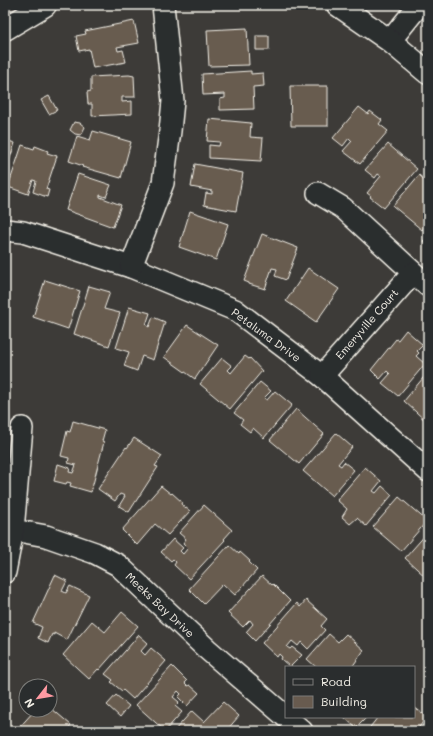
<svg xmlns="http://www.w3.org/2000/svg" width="433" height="736" viewBox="0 0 433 736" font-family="Mali,sans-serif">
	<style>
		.building { fill: #685b4f; stroke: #f4f1e8 }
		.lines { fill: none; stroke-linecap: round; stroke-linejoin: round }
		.street-casing { stroke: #f4f1e8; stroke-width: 24 }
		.secondary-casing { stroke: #f4f1e8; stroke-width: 25 }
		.street { stroke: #2a2d2e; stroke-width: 21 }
		.secondary { stroke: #2a2d2e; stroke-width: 22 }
		.labels { text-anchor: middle; stroke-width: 3; stroke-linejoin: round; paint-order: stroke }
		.street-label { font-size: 11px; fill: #f4f1e8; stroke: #2a2d2e }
	</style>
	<rect width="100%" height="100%" fill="#3d3b38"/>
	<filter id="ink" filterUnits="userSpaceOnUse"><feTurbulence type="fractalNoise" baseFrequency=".025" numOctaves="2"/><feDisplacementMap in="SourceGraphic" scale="8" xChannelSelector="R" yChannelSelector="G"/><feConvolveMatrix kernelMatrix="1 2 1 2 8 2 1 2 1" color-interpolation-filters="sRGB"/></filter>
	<g filter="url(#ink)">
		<g class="building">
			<polygon points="134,21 139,43 117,47 118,51 123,50 126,62 93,68 89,49 79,51 76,36 86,34 85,31"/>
			<polygon points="247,28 249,65 209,66 207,30"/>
			<rect x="256" y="36" width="13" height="14"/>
			<polygon points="251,71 251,74 263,73 264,86 253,87 254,109 220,110 220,99 225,98 225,94 203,95 202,74"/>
			<polygon points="129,75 134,76 135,97 122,97 122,102 132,101 132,114 92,116 92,104 88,104 87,92 91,91 91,77"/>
			<polygon points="290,86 328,86 328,126 291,126"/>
			<polygon points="49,96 57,110 49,114 41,100"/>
			<polygon points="359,107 368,114 370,111 382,120 379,124 388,131 360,164 343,151 352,141 349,138 343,146 333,138"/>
			<polygon points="209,119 251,123 250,137 263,138 261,161 209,158 209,145 219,146 220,142 207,141"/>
			<polygon points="74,122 80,123 85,127 81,135 75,134 70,130"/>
			<polygon points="93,131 131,142 121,178 82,167 83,166 69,161 77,136 90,140"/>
			<polygon points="5,140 15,143 5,174"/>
			<polygon points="388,144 417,169 384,208 370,197 371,196 367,193 381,176 378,174 375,178 365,170"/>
			<polygon points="22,145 34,149 35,146 48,151 47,153 57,156 46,189 49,190 47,197 33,192 36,181 33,180 28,194 8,187"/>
			<polygon points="195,164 243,173 236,211 204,205 206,193 212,194 212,191 191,187"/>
			<polygon points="78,174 111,185 106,197 100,195 100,197 121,205 113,227 66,210"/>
			<polygon points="419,175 428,183 428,223 422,230 393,206"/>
			<polygon points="190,211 228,224 216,260 179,247"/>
			<polygon points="262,234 298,248 286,280 275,276 277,269 272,268 265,289 249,284 249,283 244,281"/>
			<polygon points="428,236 428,247 423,241"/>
			<polygon points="308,268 339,289 316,322 286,301"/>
			<polygon points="45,280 80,291 68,329 33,317"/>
			<polygon points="89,286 110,292 104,309 120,313 109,346 74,334"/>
			<polygon points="129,307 150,313 146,325 149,327 153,317 165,322 153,360 142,356 137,371 124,366 129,352 116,348"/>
			<polygon points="187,325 218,345 195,379 164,357"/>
			<polygon points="406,330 423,345 417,351 419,353 416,356 425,364 398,396 382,383 390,374 387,371 380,379 371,370 396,339 398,340"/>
			<polygon points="245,356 249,359 250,358 262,371 230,409 200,384 222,358 232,366 228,370 231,373"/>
			<polygon points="428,372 428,423 404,401"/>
			<polygon points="260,382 271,391 264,398 267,400 275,391 292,405 264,438 253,428 250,432 240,424 243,420 234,413"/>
			<polygon points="296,409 324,434 299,464 270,440"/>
			<polygon points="73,421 105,430 102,441 104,442 91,492 70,486 71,483 67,482 66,484 54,481 58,464 70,468 69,472 73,473 76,465 68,463 69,458 61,456 67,431 70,432"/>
			<polygon points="336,433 352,447 338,464 341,466 344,462 354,470 332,496 303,471"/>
			<polygon points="134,438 162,456 155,466 158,467 129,512 119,506 125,496 120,494 115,501 98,489 126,447 127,448"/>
			<polygon points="365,467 381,481 373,491 376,493 382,486 392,495 366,526 357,518 350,524 342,517 347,509 337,500"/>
			<polygon points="161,486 171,494 172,493 182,502 181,504 190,511 168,535 155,524 137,545 122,530"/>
			<polygon points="399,497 427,521 401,551 373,527"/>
			<polygon points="204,505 232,530 224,539 225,540 189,579 174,565 176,562 173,559 171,561 161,552 173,539 183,548 180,551 183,554 188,548 183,543 186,539 179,533"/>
			<polygon points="428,532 428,579 405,558"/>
			<polygon points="229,545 239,554 240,552 250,561 249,562 257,570 235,595 223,584 204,604 189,589"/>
			<polygon points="55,575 67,581 62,591 66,593 70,586 89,595 67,640 54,633 54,635 52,634 48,643 38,638 42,627 33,623"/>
			<polygon points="262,576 272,585 273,584 290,601 255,641 246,632 253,624 250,620 243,627 228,613"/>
			<polygon points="306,600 327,619 321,626 325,630 308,649 301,642 298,646 292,641 287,647 290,649 292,647 302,655 290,667 281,659 282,657 279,654 277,657 262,643 297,603 300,607"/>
			<polygon points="122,612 138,626 99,670 98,669 89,679 63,655 92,621 105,632"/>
			<polygon points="329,634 338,642 346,634 364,650 352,667 316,667 307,659"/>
			<polygon points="139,635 148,643 141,651 145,655 151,648 166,661 133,699 123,690 122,691 111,682 113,680 105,674"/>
			<polygon points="172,666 187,681 185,683 188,686 190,685 199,693 187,706 178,697 181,694 178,691 173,697 179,702 175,706 182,712 165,731 136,705"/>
			<polygon points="116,695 129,706 120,717 107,705"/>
			<polygon points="223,702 239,716 226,731 174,731 192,711 204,722"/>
			<polygon points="414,707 427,717 416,731 367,731 378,717 414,717"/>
			<polygon points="51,708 71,725 66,731 16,731 35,710 40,710 44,714 46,714"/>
			<polygon points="344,717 367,717 356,728"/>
			<polygon points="239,726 244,731 235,731"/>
		</g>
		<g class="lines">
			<defs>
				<g id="street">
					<polyline points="390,41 419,5"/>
					<polyline points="318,193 343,208 428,286"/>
					<polyline points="5,230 23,232 131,267 235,310 322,376 428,471"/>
					<polyline points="131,267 163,183 170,131 173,101 163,5"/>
					<polyline points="322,376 413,273"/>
					<polyline points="13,530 46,536 95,553 118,565 207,649 286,717"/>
					<polyline points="5,572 13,530 22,428"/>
					<polyline points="286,717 302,731"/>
				</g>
				<g id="secondary">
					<polyline points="338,5 390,41 428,73"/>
					<polyline points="5,29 45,5"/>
				</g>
			</defs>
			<use href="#street" class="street-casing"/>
			<use href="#secondary" class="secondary-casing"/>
			<use href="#street" class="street"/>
			<use href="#secondary" class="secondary"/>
		</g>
	</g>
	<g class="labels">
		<g class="street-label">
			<text transform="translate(367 324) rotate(-49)" y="4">Emeryville Court</text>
			<text transform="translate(266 335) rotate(36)" y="4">Petaluma Drive</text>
			<text transform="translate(160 605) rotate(43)" y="4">Meeks Bay Drive</text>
		</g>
	</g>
	<rect width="433" height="736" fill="none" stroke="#2a2d2e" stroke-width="20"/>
	<rect x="10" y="10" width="413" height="716" fill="none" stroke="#f4f1e8" stroke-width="1.5" filter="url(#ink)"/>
	<rect x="285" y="666" width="130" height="52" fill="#2a2d2e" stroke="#7b7b78"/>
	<rect x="293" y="679" width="20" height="6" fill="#2a2d2e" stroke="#7b7b78"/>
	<text x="321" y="686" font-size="12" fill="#f4f1e8">Road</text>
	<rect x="293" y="696" width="20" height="12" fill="#685b4f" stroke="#7b7b78"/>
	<text x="321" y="706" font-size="12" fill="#f4f1e8">Building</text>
	<g transform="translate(38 698) rotate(239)"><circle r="19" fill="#2a2d2e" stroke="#7b7b78"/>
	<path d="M0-3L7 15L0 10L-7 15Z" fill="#ff9aa2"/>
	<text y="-6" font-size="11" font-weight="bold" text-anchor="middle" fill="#f4f1e8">N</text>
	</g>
</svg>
